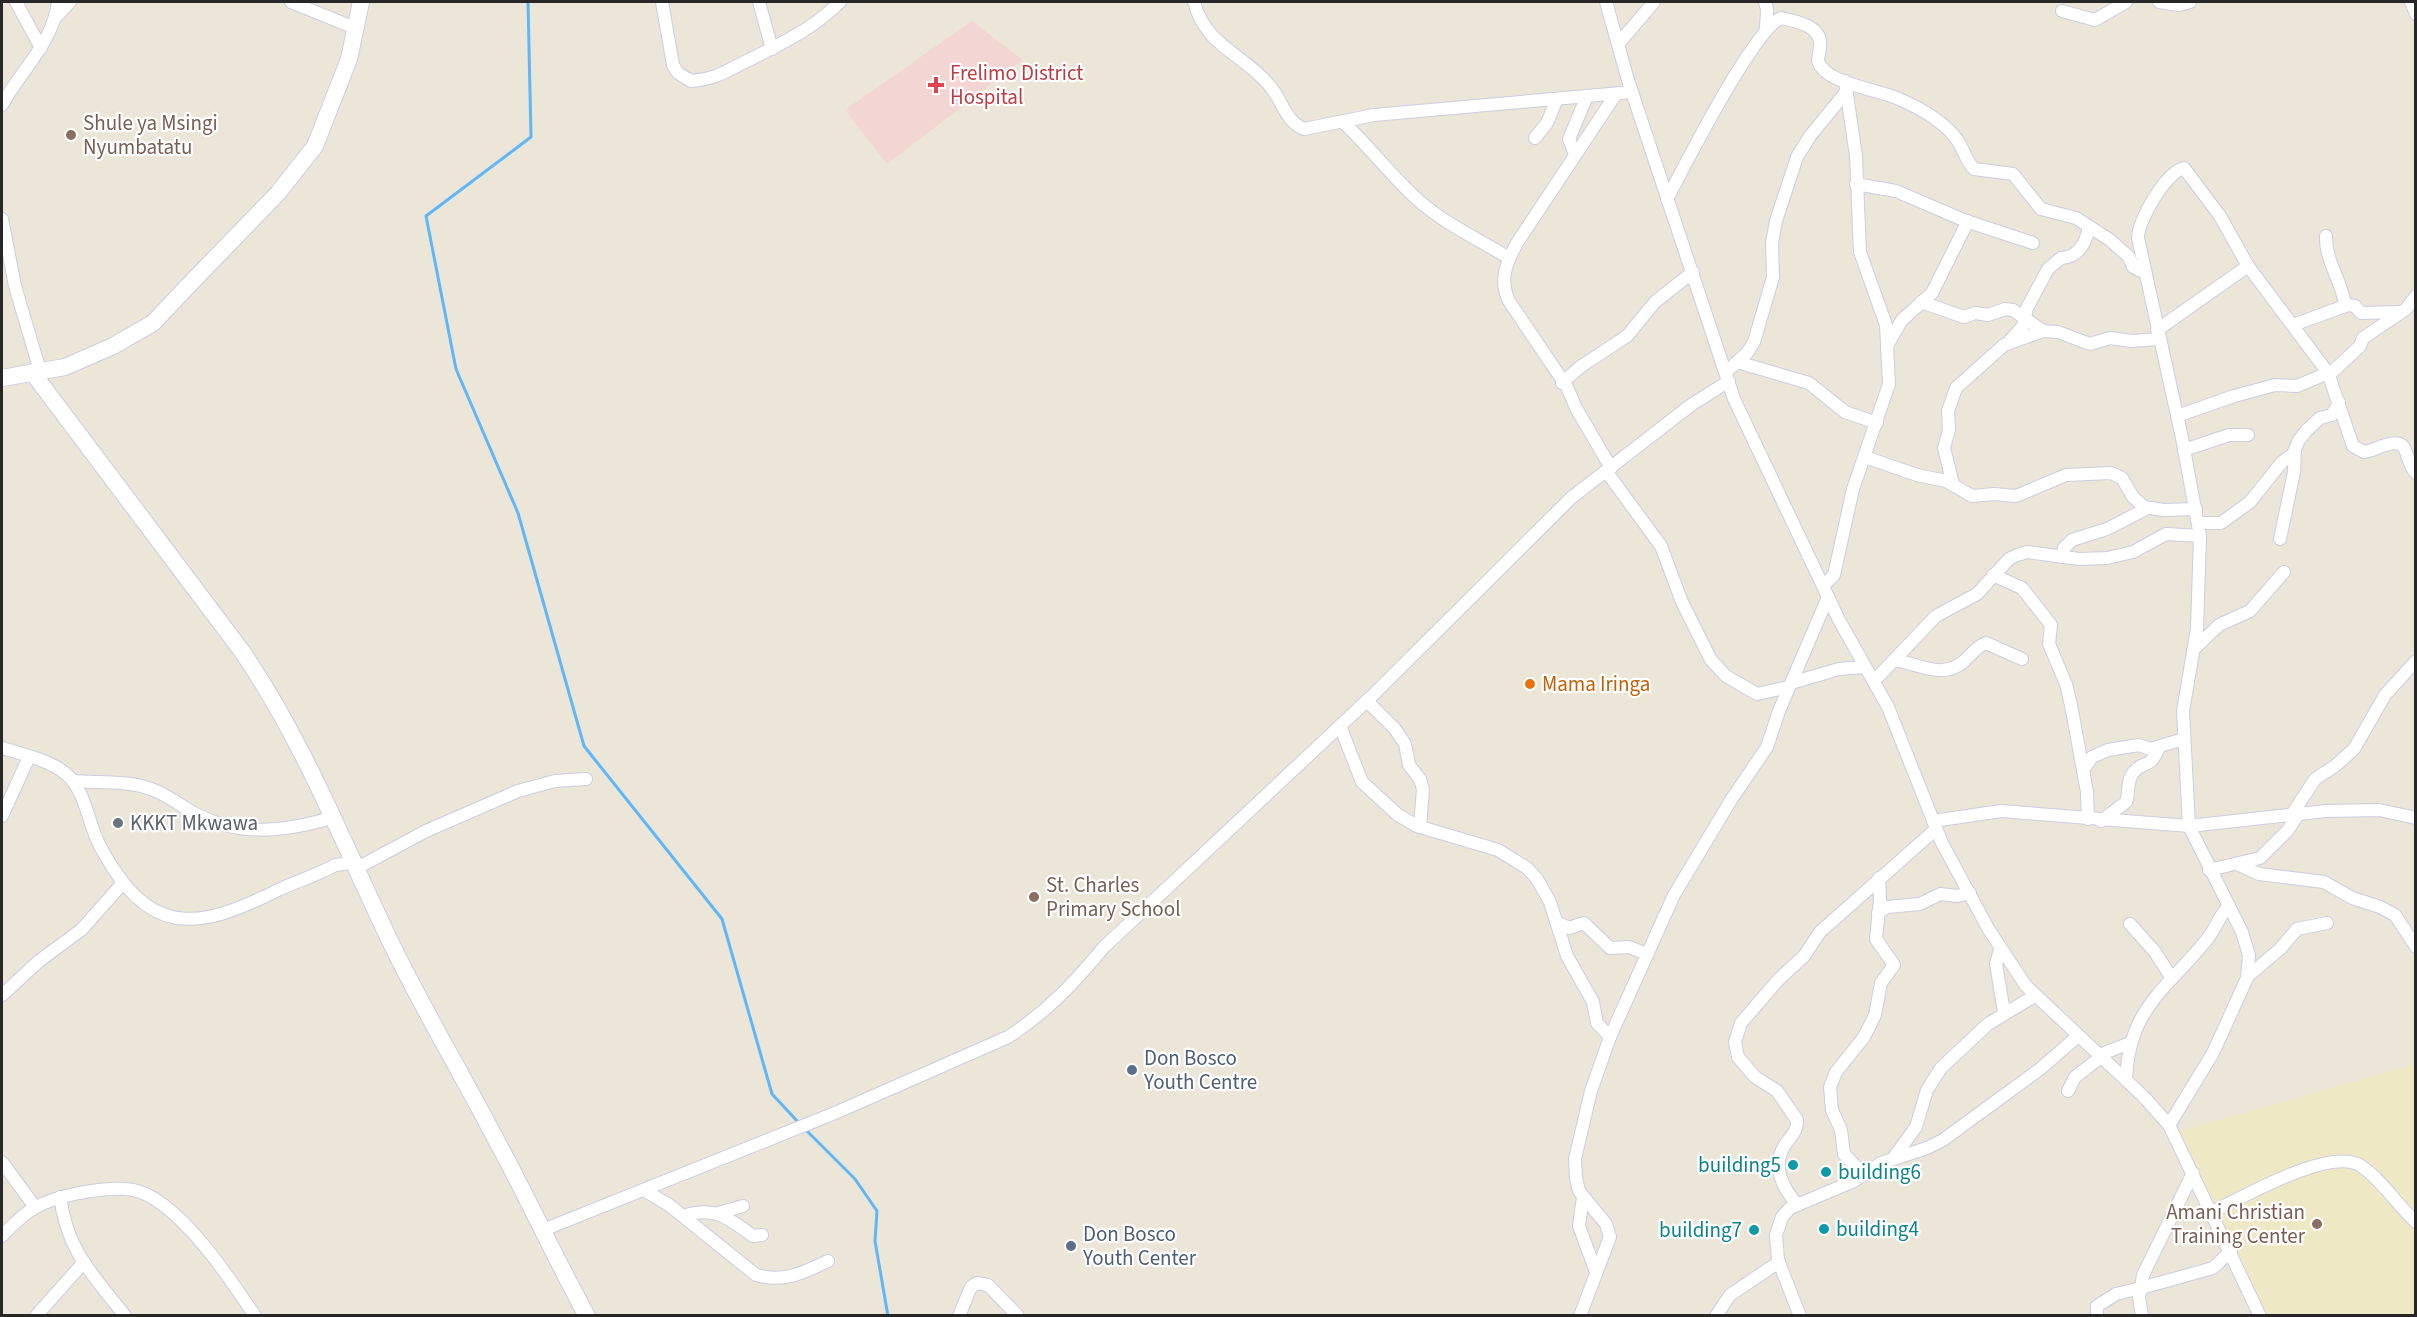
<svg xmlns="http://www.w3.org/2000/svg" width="2417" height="1317" viewBox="0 0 2417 1317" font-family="'Source Sans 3',sans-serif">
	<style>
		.education { fill: #efe8c4 }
		.medical { fill: #f3d6d3 }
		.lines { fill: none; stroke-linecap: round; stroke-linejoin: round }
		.stream { stroke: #61b6f6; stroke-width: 3 }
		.street-casing { stroke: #cccde2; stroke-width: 14 }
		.secondary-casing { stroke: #cccde2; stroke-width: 18 }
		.street { stroke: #fff; stroke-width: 12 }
		.secondary { stroke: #fff; stroke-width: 16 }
		.health-dot { fill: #e0444e; stroke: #fff; stroke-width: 2 }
		.education-dot { fill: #8d6e63; stroke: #fff; stroke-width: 2 }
		.food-dot { fill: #e8710a; stroke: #fff; stroke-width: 2 }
		.worship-dot { fill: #6b7280; stroke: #fff; stroke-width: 2 }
		.service-dot { fill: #5c6f8a; stroke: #fff; stroke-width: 2 }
		.culture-dot { fill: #0f9aa8; stroke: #fff; stroke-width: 2 }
		.labels { text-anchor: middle; stroke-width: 4.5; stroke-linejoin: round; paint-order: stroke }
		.health-label { font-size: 21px; fill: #be3a42; stroke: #fff; text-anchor: start }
		.education-label { font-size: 21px; fill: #785e54; stroke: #fff; text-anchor: start }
		.food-label { font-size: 21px; fill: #c56008; stroke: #fff; text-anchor: start }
		.worship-label { font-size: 21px; fill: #5b616d; stroke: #fff; text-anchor: start }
		.service-label { font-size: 21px; fill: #4e5e75; stroke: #fff; text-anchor: start }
		.culture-label { font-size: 21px; fill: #0d838f; stroke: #fff; text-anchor: end }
	</style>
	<rect width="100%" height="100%" fill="#ebe6d7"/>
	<polygon class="education" points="2415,1064 2415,1315 2260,1315 2178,1132"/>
	<polygon class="medical" points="972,21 1023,60 887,164 845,110"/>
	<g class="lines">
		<g class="stream">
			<polyline points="528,2 531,137 426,216 456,369 518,513 584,746 722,919 772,1094 799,1123"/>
			<polyline points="806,1130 855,1179 877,1211 875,1241 888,1316"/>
		</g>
		<defs>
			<g id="street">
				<polyline points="16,2 41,48"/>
				<polyline points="291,2 355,28"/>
				<path d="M662,2L673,65L678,73L691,81C718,79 727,70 751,59C787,40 810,31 840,2"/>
				<polyline points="759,2 772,49"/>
				<path d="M1194,2C1206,47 1244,54 1270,86C1282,100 1285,121 1304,129L1374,115L1632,92"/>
				<polyline points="1606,2 1628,80 1734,399 1839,620 1888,707 1942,843 1989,930 2026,986 2144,1097 2169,1125 2260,1316"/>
				<polyline points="1765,2 1767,9 1766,29"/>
				<polyline points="2159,2 2179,5 2190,2"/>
				<polyline points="2411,2 2416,14"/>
				<polyline points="2062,11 2095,20 2126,2"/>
				<polyline points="56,17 70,2"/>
				<polyline points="1619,43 1654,2"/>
				<path d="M2,105C21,70 53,43 58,2"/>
				<path d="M1343,122C1370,147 1391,176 1418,200C1445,224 1478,239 1509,258"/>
				<polyline points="1535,138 1547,123 1557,99"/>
				<polyline points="1575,154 1569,139 1587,96"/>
				<polyline points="1856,184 1896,191 1966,221 2033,243"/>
				<path d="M1667,199C1685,165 1753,30 1781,18C1794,21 1819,25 1820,42C1821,48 1818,55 1818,61C1825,84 1878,89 1899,99C1920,108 1945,122 1958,141C1964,150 1966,161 1974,169L2013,174L2041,209L2076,218L2110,240L2129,257L2133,267L2145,273"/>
				<polyline points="2,219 15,286 40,371"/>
				<path d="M2326,236C2325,261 2342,281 2345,305"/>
				<polyline points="1921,302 1964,317 1975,313 1988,315 2005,309 2013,310 2043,331"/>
				<polyline points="2293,325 2348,305 2355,306 2361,313 2400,312"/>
				<polyline points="2157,330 2248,266"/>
				<path d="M2008,343L2023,326L2027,308L2048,269L2061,258C2079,257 2086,243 2089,227"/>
				<polyline points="1888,344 1902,320 1932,293 1968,221"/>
				<polyline points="1737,362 1809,383 1845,412 1877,423"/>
				<polyline points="1726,372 1747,353 1754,342 1773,277 1772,243 1776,221 1797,157 1810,136 1846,92"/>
				<polyline points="2329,375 2360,346 2363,338 2406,309 2416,296"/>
				<polyline points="1562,383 1580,367 1627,336 1655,302 1693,272"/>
				<polyline points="2177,416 2234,396 2275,385 2297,386 2328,373"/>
				<polyline points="2184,450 2229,435 2248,435"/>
				<polyline points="1865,457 1917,475 1946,481 1972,496 1994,494 2016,496 2066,475 2111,473 2122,478 2133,497 2144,507 2164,510 2196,509"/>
				<path d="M1611,468L1576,408L1567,387L1509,301C1499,280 1506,263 1517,243L1616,94"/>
				<polyline points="1606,471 1661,546 1682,602 1711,660 1726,676 1757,694 1789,687"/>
				<polyline points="1953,484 1944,448 1949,430 1948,411 1956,388 2004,345 2043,331 2058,332 2090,344 2110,338 2132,341 2159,339"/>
				<polyline points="2198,523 2221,523 2250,502 2282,462 2293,454 2299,440 2307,430 2320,418 2332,415 2339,402"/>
				<polyline points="2280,539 2294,472 2295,451"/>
				<polyline points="2062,557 2064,548 2072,540 2107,529 2148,508"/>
				<polyline points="1993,575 2022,588 2051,625 2049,644 2066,684 2071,705 2087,792 2088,819"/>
				<polyline points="1823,586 1834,575 1853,489 1889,384 1886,325 1860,252 1856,156 1845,81"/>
				<polyline points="2193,650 2219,625 2250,611 2284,572"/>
				<path d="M1894,660C1917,663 1941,680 1963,662C1971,655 1976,647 1986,643L2022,659"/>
				<polyline points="1874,681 1936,616 1977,594 2009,559 2017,555 2027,552 2079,559 2107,558 2133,552 2166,534 2200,536"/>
				<polyline points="1791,683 1839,669 1864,667"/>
				<polyline points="1367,701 1395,729 1405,744 1409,765 1420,779 1423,789 1420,827"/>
				<polyline points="1340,726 1362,782 1398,815 1417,826 1498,850 1527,868 1537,879 1550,902 1567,956 1593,1002 1597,1023 1610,1037"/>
				<path d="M2,748C22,754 49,760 65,773C86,790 88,824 100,846C148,936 194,932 276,891C296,881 316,876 335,865L352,863"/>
				<polyline points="2083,770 2092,757 2108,750 2139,745 2150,749 2184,739"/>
				<path d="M73,781C99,783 126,780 151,789C166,794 178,804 192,812C237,837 283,832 331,818"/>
				<polyline points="2293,813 2315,779 2335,766 2354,749 2385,695 2416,661"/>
				<polyline points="2,816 29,757"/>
				<polyline points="1933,821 2001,811 2189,826 2326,811 2379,810 2416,818"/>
				<path d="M2101,821L2126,802C2130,792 2126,782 2133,773C2143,759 2150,771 2159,747"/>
				<polyline points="2237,864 2259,874 2324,882 2352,898 2380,907 2395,915 2416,947"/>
				<polyline points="355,869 426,831 518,791 555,781 586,779"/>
				<polyline points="2209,870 2260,858 2288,830 2299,813"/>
				<polyline points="1878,913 1887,907 1920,904 1940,894 1957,896 1970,893"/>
				<polyline points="1556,922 1569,928 1584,923 1610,948 1629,947 1647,954"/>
				<polyline points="2130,924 2155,952 2171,977"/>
				<polyline points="2000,949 1996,964 2004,1012"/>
				<polyline points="2248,976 2280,949 2297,929 2327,923"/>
				<polyline points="2,995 39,961 81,930 123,883"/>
				<polyline points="2099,1055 2130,1043"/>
				<path d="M2126,1080C2129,1006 2167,990 2208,938C2216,928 2219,916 2228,907"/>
				<polyline points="2068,1091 2075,1077 2101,1057"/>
				<path d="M2169,1125L2213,1053L2247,978L2249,955L2242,932L2189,826L2183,711L2197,629L2200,536L2182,438L2138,238C2138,220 2166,172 2184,168L2220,216L2248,266L2328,373L2353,446L2364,452C2376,451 2400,433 2406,452C2409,460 2410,467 2416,473"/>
				<polyline points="1894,1157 1916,1127 1927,1090 1941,1068 1988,1024 2036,995"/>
				<polyline points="2,1162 35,1207"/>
				<polyline points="1864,1175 1844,1154 1841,1130 1832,1110 1830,1087 1836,1072 1864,1037 1875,1015 1881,983 1894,965 1876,939 1880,899 1879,878"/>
				<path d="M644,1190L669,1205L756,1275C783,1283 803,1273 828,1261"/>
				<path d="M60,1197C68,1253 92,1273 125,1316"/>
				<polyline points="1583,1197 1579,1226 1596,1272"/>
				<path d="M1798,1205C1783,1189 1771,1166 1785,1145C1790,1137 1798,1131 1797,1120L1777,1091L1755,1077L1738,1057L1735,1042L1741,1023L1779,979L1804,956L1820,932L1936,829"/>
				<path d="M2212,1212C2243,1197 2331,1146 2361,1166C2382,1180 2397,1205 2416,1222"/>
				<polyline points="718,1213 743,1206"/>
				<path d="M683,1216C716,1205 729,1219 753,1236L762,1235"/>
				<path d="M543,1230L835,1113L1008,1037C1048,1011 1074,983 1104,947L1372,696L1571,498L1691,405L1729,381"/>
				<path d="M2,1236C28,1208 41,1201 79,1193C97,1190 115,1187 133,1190C177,1198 231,1280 255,1316"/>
				<polyline points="36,1316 84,1262"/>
				<polyline points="959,1316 971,1287 977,1283 988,1285 1018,1316"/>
				<polyline points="1580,1316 1610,1237 1606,1224 1579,1191 1576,1178 1575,1159 1591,1091 1610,1037 1674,895 1731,800 1767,747 1779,711 1828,597"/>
				<polyline points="1716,1316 1730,1295 1779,1262"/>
				<polyline points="1800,1316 1778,1260 1776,1235 1782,1217 1790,1208 1854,1181 1881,1163 1927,1148 1943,1140 2040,1069 2078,1036"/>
				<polyline points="2097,1316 2097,1306 2116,1294 2141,1288 2143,1275 2193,1173"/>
				<polyline points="2142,1316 2139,1297 2141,1288 2213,1268 2231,1251"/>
			</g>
			<g id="secondary">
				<path d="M32,372L241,650C304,741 344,846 392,945C423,1009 460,1071 493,1134C526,1194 554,1256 587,1316"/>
				<polyline points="2,378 65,367 113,346 153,323 187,287 278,193 315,146 349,59 361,2"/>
			</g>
		</defs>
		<use href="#street" class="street-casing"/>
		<use href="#secondary" class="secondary-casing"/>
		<use href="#street" class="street"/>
		<use href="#secondary" class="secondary"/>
	</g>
	<path class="health-dot" d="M933 76h6v6h6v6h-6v6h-6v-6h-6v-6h6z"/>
	<g class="education-dot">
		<circle cx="71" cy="135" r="6"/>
		<circle cx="1034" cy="897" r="6"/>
		<circle cx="2317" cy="1224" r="6"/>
	</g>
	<circle class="food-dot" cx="1530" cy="684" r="6"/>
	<circle class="worship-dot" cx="118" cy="823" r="6"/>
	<g class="service-dot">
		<circle cx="1132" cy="1070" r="6"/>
		<circle cx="1071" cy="1246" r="6"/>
	</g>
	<g class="culture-dot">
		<circle cx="1793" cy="1165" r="6"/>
		<circle cx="1826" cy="1172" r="6"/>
		<circle cx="1824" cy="1229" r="6"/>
		<circle cx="1754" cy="1230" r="6"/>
	</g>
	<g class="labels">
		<g class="health-label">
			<text x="950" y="80">Frelimo District<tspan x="950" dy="24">Hospital</tspan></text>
		</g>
		<g class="education-label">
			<text x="83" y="130">Shule ya Msingi<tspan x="83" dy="24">Nyumbatatu</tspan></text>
			<text x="1046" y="892">St. Charles<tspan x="1046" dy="24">Primary School</tspan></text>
			<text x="2305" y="1219" text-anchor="end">Amani Christian<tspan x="2305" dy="24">Training Center</tspan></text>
		</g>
		<g class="food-label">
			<text x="1542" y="691">Mama Iringa</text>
		</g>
		<g class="worship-label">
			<text x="130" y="830">KKKT Mkwawa</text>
		</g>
		<g class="service-label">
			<text x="1144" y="1065">Don Bosco<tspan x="1144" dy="24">Youth Centre</tspan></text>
			<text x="1083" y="1241">Don Bosco<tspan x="1083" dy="24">Youth Center</tspan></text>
		</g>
		<g class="culture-label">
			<text x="1781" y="1172">building5</text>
			<text x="1838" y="1179" text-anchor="start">building6</text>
			<text x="1836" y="1236" text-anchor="start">building4</text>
			<text x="1742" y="1237">building7</text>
		</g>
	</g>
	<rect width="2417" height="1317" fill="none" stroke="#272727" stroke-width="6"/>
</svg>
